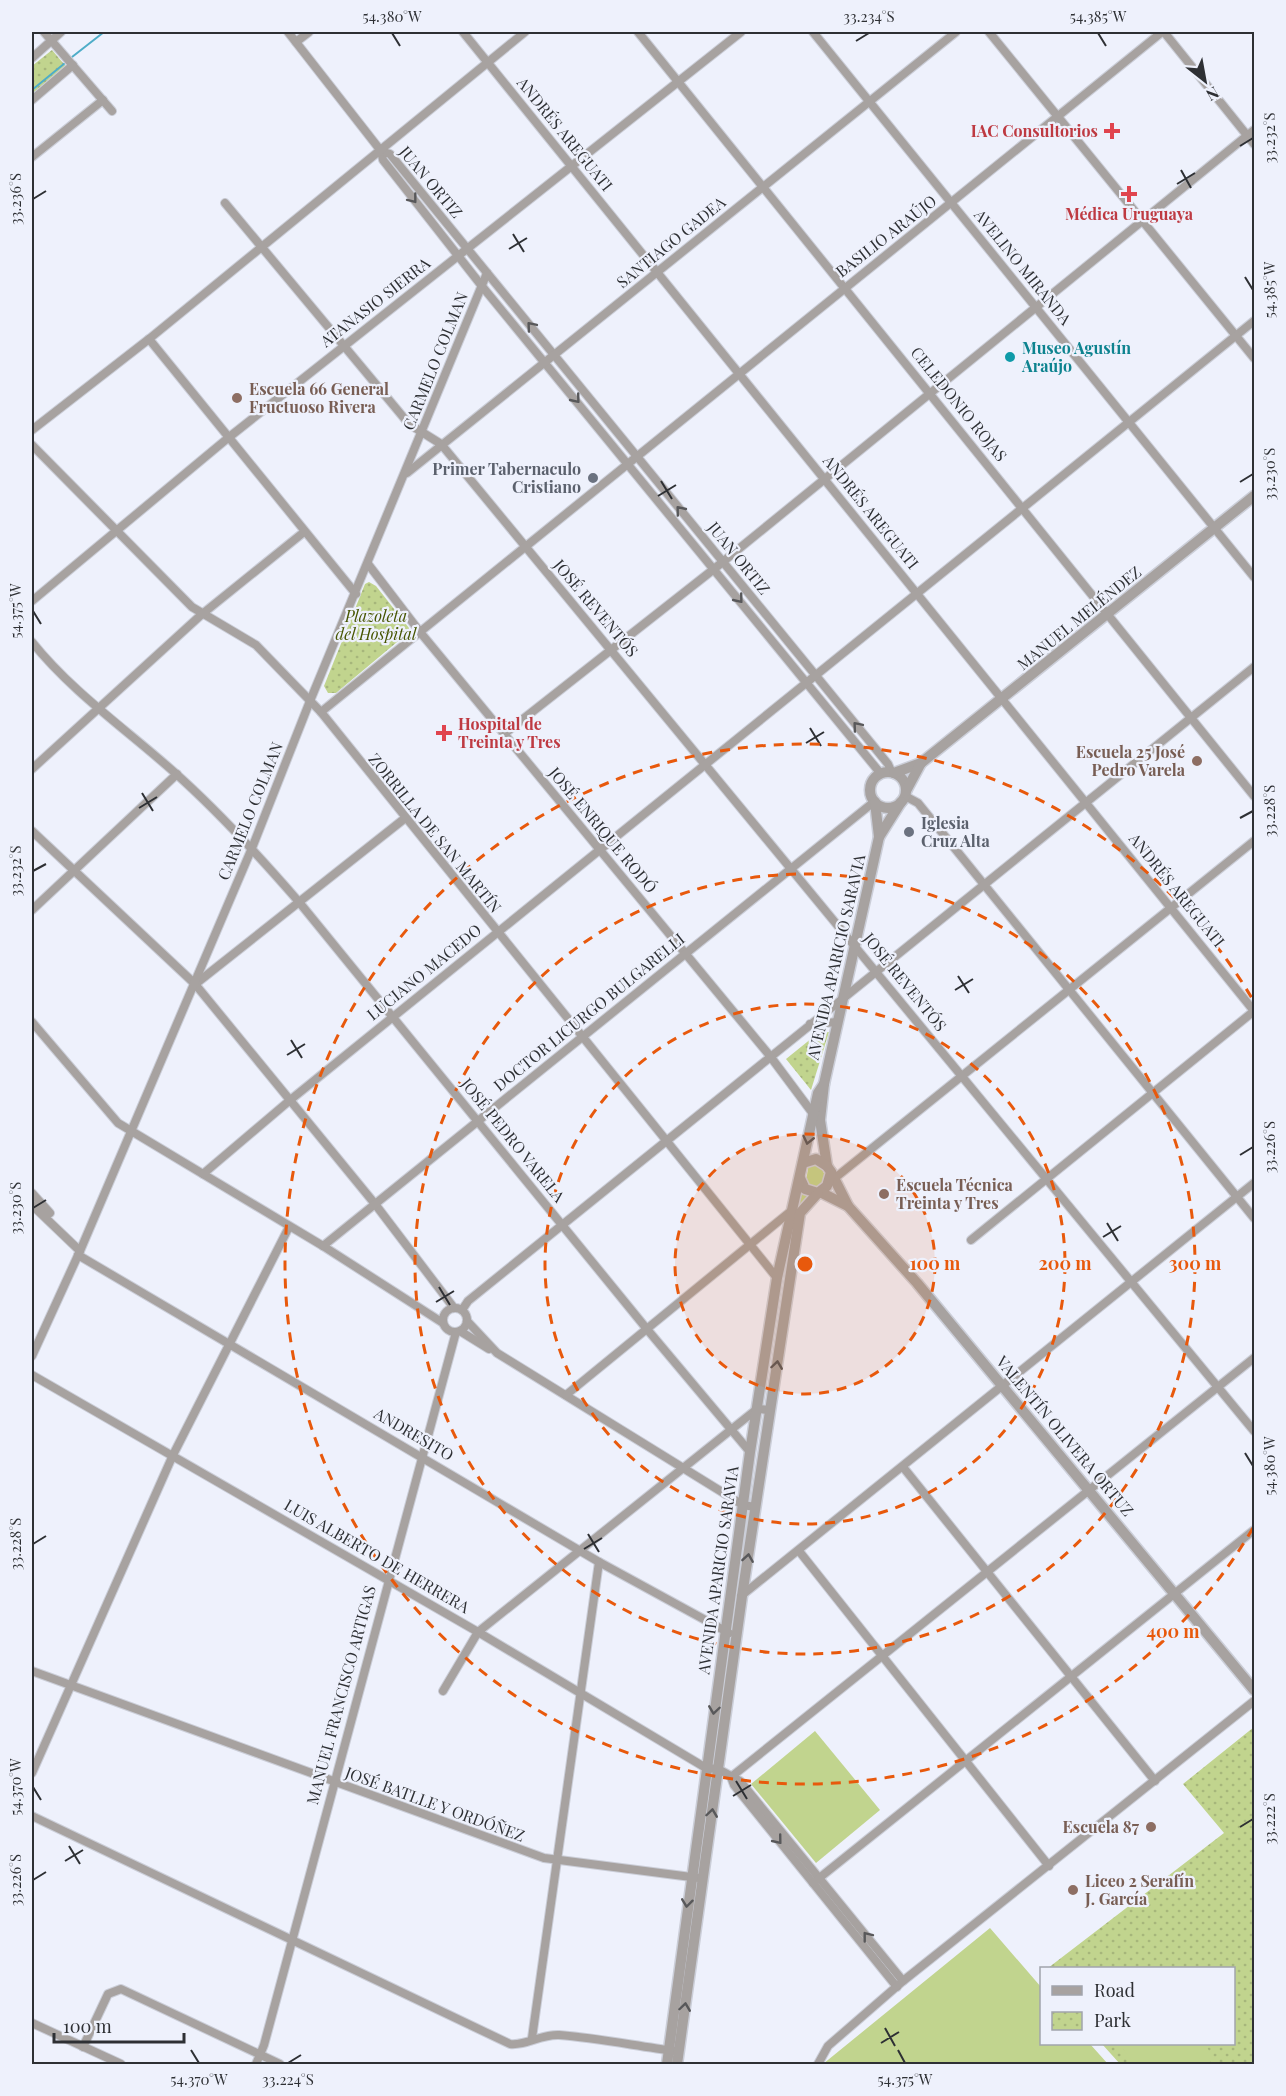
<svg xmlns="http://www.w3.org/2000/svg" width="1286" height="2096" viewBox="0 0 1286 2096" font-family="'Playfair Display',serif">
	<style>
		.grass { fill: url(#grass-tufts) }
		.park { fill: url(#park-dots) }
		.pitch { fill: #c1d48e }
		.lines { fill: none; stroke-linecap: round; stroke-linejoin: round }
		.stream { stroke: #4eadc8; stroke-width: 2 }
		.minor-casing { stroke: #cbced8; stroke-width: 10 }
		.tertiary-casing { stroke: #cbced8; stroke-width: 13 }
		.minor { stroke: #a7a2a0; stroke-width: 8 }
		.tertiary { stroke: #a7a2a0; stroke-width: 10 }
		.oneway { stroke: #58585a }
		.ticks { fill: none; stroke: #2e3034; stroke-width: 2 }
		.ring { fill: none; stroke: #e8590c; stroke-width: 3; stroke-dasharray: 10 8 }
		.health-dot { fill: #e0444e; stroke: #eef1fc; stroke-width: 2 }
		.culture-dot { fill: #0f9aa8; stroke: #eef1fc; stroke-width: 2 }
		.education-dot { fill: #8d6e63; stroke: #eef1fc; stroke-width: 2 }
		.worship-dot { fill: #6b7280; stroke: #eef1fc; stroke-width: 2 }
		.labels { text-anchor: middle; stroke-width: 4.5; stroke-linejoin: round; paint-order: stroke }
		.health-label { font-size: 16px; font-weight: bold; fill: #be3a42; stroke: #eef1fc; text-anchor: end }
		.street-label { font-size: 16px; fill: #2e3034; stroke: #eef1fc }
		.culture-label { font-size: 16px; font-weight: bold; fill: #0d838f; stroke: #eef1fc; text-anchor: start }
		.education-label { font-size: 16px; font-weight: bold; fill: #785e54; stroke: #eef1fc; text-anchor: start }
		.worship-label { font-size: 16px; font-weight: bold; fill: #5b616d; stroke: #eef1fc; text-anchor: end }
		.park-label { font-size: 16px; font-style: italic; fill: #465500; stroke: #eef1fc }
		.centre { fill: #e8590c; stroke: #eef1fc; stroke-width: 3 }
		.ring-label { font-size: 18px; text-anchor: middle; font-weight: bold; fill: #e8590c; stroke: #eef1fc; stroke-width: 4.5; stroke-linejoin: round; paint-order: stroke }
		.neatline { fill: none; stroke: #2e3034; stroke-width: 2 }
		.ticks-label { font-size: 15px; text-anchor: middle; fill: #2e3034 }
	</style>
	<defs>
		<pattern id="grass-tufts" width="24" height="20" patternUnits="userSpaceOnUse" patternTransform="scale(1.5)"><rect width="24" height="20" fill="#c1d48e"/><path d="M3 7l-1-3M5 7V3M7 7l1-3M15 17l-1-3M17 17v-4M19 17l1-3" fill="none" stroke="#a6b67b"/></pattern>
		<pattern id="park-dots" width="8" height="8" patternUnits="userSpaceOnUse" patternTransform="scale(1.5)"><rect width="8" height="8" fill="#c1d48e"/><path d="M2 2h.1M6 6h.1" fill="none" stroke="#a6b67b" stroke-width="1.8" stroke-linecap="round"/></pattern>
	</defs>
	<rect width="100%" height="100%" fill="#eef1fc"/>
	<g class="grass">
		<polygon points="809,1163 819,1164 826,1177 824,1183 818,1189 808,1186 806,1181"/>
		<polygon points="801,1186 812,1195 797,1210 766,1382"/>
	</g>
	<g class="park">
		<polygon points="52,50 69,70 32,103 32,66"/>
		<polygon points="369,582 376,586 409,628 409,632 336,693 328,693 324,686 365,584"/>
		<polygon points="829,1032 811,1090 786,1059 817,1034"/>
		<polygon points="1254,1727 1254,2064 1120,2064 1102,2044 1234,2044 1234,1968 1048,1968 1224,1833 1183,1784"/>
	</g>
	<g class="pitch">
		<polygon points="815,1731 880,1810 816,1863 751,1784"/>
		<polygon points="990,1928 1041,1987 1042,2044 1090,2044 1108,2064 823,2064"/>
		<polygon points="1119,2044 1204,2044 1215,2058 1207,2064 1135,2064"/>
	</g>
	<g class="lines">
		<g class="stream">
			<polyline points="72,57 104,32"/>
			<polyline points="32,90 65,63"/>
		</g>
		<defs>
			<g id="minor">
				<polyline points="44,32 112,111"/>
				<polyline points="288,32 381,151 383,160 481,285 881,774"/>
				<polyline points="463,32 1254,1011"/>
				<polyline points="638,32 1254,796"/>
				<polyline points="813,32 1254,577"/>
				<polyline points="989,32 1254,358"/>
				<polyline points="1164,32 1254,144"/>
				<polyline points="296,42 309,32"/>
				<polyline points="32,58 61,32"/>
				<polyline points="32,100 73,65"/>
				<polyline points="381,151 390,154 888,764 892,773"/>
				<polyline points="32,157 103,100"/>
				<polyline points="225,203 409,424 441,444 1254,1431"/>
				<polyline points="149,339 356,594"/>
				<polyline points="32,430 149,339 525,32"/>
				<polyline points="32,445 192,607 256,645 321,712 777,1278"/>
				<polyline points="407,473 956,32"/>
				<polyline points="368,564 420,632 770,1056 814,1115"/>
				<polyline points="32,601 228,438 741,32"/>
				<path d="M32,642C72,692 127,730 174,772C219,812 260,857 299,902L646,1328L750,1452"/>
				<polyline points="321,712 1162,32"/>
				<polyline points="504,734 714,569 1254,130"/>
				<polyline points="32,769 201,615 304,532"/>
				<polyline points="905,796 918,803 1254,1218"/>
				<polyline points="32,831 195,984 375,1204 454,1308"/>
				<polyline points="32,910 177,774"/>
				<polyline points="198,982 404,819"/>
				<polyline points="32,1022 118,1123 323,1246 443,1323"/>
				<polyline points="810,1024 838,1022"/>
				<polyline points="203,1174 289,1101 1254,321"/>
				<polyline points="835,1178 1254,841"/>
				<polyline points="32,1193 50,1213"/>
				<polyline points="32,1205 80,1251"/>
				<polyline points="971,1240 1254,1011"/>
				<polyline points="323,1246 875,801"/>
				<polyline points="78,1255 599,1562 729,1633"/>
				<circle cx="455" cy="1320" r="12"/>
				<polyline points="462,1310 468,1301 1254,667"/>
				<polyline points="467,1321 497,1353 743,1505 755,1507"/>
				<polyline points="460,1331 489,1349"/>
				<polyline points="32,1356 80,1251 252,848 310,701 487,273"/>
				<polyline points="32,1375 478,1632 706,1768 718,1769 740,1781 903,1981"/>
				<polyline points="566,1395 791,1211"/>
				<polyline points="903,1467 1155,1781"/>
				<polyline points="799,1551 1049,1866"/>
				<polyline points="741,1596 1254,1183"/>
				<polyline points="32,1671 544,1858 699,1878"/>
				<polyline points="443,1691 478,1632 757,1409 770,1410"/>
				<polyline points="32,1773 173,1455 289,1227"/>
				<polyline points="731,1777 1254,1358"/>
				<polyline points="731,1777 734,1785 897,1987"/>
				<path d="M32,1816L510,2044C527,2046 540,2034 559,2035C598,2038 636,2046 675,2051"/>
				<polyline points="813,1883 1254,1530"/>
				<polyline points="32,2023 121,2064"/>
				<polyline points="532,2038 599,1562"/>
				<polyline points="83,2047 108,1994 121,1989 280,2064"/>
				<polyline points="256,2064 264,2045 456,1332"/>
				<polyline points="818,2064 828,2046 903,1981 1254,1701"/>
			</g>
			<g id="tertiary">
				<circle cx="888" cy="790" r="18"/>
				<polyline points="894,773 921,763 1254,496"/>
				<polyline points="906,791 921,763"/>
				<polyline points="879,837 901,802"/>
				<polyline points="827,1166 820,1120 824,1084 879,837 875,802"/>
				<polyline points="831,1172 848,1206"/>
				<polyline points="800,1178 805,1189 818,1193 827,1186 831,1172 827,1166 816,1159 803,1163"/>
				<polyline points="820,1192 848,1206 917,1283 1254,1690"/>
				<polyline points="667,2064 750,1452 777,1278 818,1093 824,1084"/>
				<polyline points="677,2064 742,1596 800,1213 818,1193"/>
			</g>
		</defs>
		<use href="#minor" class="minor-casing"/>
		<use href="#tertiary" class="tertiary-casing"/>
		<use href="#minor" class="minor"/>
		<use href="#tertiary" class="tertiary"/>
	</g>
	<defs><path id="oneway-chevron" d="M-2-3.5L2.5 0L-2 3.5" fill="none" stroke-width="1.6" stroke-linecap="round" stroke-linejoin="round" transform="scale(1.5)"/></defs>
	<g class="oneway">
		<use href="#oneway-chevron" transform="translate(413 199) rotate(52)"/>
		<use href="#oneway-chevron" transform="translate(531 326) rotate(-130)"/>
		<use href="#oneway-chevron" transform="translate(576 399) rotate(51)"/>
		<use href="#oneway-chevron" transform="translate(680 510) rotate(-129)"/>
		<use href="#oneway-chevron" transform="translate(739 599) rotate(51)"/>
		<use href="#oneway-chevron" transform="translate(857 726) rotate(-130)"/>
		<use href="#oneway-chevron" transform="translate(808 1140) rotate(103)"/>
		<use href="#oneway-chevron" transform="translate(777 1365) rotate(-82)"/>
		<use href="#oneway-chevron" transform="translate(748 1558) rotate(-81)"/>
		<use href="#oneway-chevron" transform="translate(714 1710) rotate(98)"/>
		<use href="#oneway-chevron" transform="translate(712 1813) rotate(-82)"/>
		<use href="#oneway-chevron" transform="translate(778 1840) rotate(51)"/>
		<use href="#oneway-chevron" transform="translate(687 1903) rotate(97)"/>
		<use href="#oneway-chevron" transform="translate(867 1936) rotate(-128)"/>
		<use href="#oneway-chevron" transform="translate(685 2007) rotate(-82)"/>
	</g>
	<path class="ticks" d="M392,33L400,46M1098,33L1106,46M856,41L869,33M1240,146L1253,138M1181,170L1191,188M1177,184L1195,173M33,199L46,191M513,234L524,252M509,249L527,238M1245,277L1253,290M661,481L672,499M1240,482L1253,474M658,496L676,485M33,611L41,624M810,728L821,746M806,743L824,732M142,793L153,811M139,808L157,797M1240,818L1253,811M33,871L46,864M958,976L969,993M955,990L973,979M291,1040L302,1058M287,1055L305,1044M1240,1155L1253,1147M33,1208L46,1200M1107,1223L1118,1241M1103,1237L1121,1226M439,1287L450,1305M436,1302L454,1291M1245,1453L1253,1466M588,1534L599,1552M33,1544L46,1536M584,1549L602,1538M736,1781L747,1799M33,1787L41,1800M733,1796L751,1785M1240,1827L1253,1819M69,1846L80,1864M65,1861L83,1850M33,1880L46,1872M885,2028L895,2046M881,2043L899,2032M191,2050L199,2063M898,2050L905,2063M288,2063L301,2055"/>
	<circle cx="805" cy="1264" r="130" fill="#e8590c" fill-opacity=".12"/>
	<g class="ring">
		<circle cx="805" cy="1264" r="130"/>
		<circle cx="805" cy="1264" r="260"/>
		<circle cx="805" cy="1264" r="390"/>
		<path d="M1253 1528A520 520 0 1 1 1253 1000"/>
	</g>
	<g class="health-dot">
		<path d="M1109 122h6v6h6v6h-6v6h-6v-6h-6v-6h6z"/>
		<path d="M1126 185h6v6h6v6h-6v6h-6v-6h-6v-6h6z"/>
		<path d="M441 724h6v6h6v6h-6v6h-6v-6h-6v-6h6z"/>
	</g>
	<circle class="culture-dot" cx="1010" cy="357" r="6"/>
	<g class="education-dot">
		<circle cx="237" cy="398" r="6"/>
		<circle cx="1197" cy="761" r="6"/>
		<circle cx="884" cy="1194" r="6"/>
		<circle cx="1151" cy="1827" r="6"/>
		<circle cx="1073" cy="1890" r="6"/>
	</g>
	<g class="worship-dot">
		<circle cx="593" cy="478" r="6"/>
		<circle cx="909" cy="832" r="6"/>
	</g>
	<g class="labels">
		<g class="health-label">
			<text x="1098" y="137">IAC Consultorios</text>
			<text x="1129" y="220" text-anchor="middle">Médica Uruguaya</text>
			<text x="458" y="730" text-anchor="start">Hospital de<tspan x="458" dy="18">Treinta y Tres</tspan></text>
		</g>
		<g class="street-label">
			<text transform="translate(565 134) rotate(51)" y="6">ANDRÉS AREGUATI</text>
			<text transform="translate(431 182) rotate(50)" y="6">JUAN ORTIZ</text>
			<text transform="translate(886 236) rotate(-38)" y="6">BASILIO ARAÚJO</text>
			<text transform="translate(671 242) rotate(-39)" y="6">SANTIAGO GADEA</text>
			<text transform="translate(1023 267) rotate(51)" y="6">AVELINO MIRANDA</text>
			<text transform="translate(375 302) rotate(-38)" y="6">ATANASIO SIERRA</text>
			<text transform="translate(435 361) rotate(-68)" y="6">CARMELO COLMAN</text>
			<text transform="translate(959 404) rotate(51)" y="6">CELEDONIO ROJAS</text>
			<text transform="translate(871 512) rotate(51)" y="6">ANDRÉS AREGUATI</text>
			<text transform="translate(739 558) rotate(51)" y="6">JUAN ORTIZ</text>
			<text transform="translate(596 608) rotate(50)" y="6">JOSÉ REVENTÓS</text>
			<text transform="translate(1079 618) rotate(-39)" y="6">MANUEL MELÉNDEZ</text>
			<text transform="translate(250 811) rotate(-68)" y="6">CARMELO COLMAN</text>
			<text transform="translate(603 830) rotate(50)" y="6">JOSÉ ENRIQUE RODÓ</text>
			<text transform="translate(435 833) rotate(51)" y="6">ZORRILLA DE SAN MARTÍN</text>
			<text transform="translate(1177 890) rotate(51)" y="6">ANDRÉS AREGUATI</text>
			<text transform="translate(836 957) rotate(-77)" y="6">AVENIDA APARICIO SARAVIA</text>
			<text transform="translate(424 972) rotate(-39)" y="6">LUCIANO MACEDO</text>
			<text transform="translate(905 982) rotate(51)" y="6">JOSÉ REVENTÓS</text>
			<text transform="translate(589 1012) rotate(-39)" y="6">DOCTOR LICURGO BULGARELLI</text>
			<text transform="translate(513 1140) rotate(51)" y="6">JOSÉ PEDRO VARELA</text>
			<text transform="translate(414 1434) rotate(30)" y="6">ANDRESITO</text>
			<text transform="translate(1065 1436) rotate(50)" y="6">VALENTÍN OLIVERA ORTUZ</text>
			<text transform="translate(377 1556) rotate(30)" y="6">LUIS ALBERTO DE HERRERA</text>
			<text transform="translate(718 1570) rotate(-82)" y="6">AVENIDA APARICIO SARAVIA</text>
			<text transform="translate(341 1695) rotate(-75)" y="6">MANUEL FRANCISCO ARTIGAS</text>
			<text transform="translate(435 1804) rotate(20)" y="6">JOSÉ BATLLE Y ORDÓÑEZ</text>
		</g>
		<g class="culture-label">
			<text x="1022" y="354">Museo Agustín<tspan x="1022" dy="18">Araújo</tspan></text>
		</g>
		<g class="education-label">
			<text x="249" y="395">Escuela 66 General<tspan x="249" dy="18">Fructuoso Rivera</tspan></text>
			<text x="1185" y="758" text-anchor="end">Escuela 25 José<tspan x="1185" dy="18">Pedro Varela</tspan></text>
			<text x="896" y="1191">Escuela Técnica<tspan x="896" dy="18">Treinta y Tres</tspan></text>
			<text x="1139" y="1833" text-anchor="end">Escuela 87</text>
			<text x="1085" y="1887">Liceo 2 Serafín<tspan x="1085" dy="18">J. García</tspan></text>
		</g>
		<g class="worship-label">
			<text x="581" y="475">Primer Tabernaculo<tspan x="581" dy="18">Cristiano</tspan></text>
			<text x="921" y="829" text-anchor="start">Iglesia<tspan x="921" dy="18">Cruz Alta</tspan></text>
		</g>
		<g class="park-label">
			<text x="376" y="622">Plazoleta<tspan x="376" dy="18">del Hospital</tspan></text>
		</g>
	</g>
	<circle cx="805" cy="1264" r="9" class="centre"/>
	<g class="ring-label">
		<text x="935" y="1270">100 m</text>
		<text x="1065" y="1270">200 m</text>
		<text x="1195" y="1270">300 m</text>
		<text x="1173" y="1638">400 m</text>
	</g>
	<rect width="1286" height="2096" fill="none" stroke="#eef1fc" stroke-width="66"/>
	<rect x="1040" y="1967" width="195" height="78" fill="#eef1fc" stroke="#a1a4ac" stroke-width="1.5"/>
	<rect x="1052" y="1986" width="30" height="9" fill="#a7a2a0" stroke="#a1a4ac" stroke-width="1.5"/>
	<text x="1094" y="1997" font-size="18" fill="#2e3034">Road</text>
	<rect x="1052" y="2012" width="30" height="18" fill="url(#park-dots)" stroke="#a1a4ac" stroke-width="1.5"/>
	<text x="1094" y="2027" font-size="18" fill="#2e3034">Park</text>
	<g transform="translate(1205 81) rotate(149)" stroke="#eef1fc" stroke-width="4.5" paint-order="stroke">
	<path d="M0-4.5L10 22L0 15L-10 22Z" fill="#2e3034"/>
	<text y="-9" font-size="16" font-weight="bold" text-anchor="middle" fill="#2e3034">N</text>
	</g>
	<path d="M54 2033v9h130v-9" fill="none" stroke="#2e3034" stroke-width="3"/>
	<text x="63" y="2033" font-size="18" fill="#2e3034" stroke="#eef1fc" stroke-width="4.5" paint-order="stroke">100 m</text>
	<rect x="33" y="33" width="1220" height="2030" class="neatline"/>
	<g class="ticks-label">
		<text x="392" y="22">54.380°W</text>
		<text x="869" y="22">33.234°S</text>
		<text x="1098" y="22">54.385°W</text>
		<text transform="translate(1270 138) rotate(-90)" y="5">33.232°S</text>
		<text transform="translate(16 199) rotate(-90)" y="5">33.236°S</text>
		<text transform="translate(1270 290) rotate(-90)" y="5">54.385°W</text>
		<text transform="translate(1270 474) rotate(-90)" y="5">33.230°S</text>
		<text transform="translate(16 611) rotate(-90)" y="5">54.375°W</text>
		<text transform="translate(1270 811) rotate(-90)" y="5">33.228°S</text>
		<text transform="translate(16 871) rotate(-90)" y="5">33.232°S</text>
		<text transform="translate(1270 1147) rotate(-90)" y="5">33.226°S</text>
		<text transform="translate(16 1208) rotate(-90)" y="5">33.230°S</text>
		<text transform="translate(1270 1466) rotate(-90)" y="5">54.380°W</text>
		<text transform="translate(16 1544) rotate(-90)" y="5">33.228°S</text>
		<text transform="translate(16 1787) rotate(-90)" y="5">54.370°W</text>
		<text transform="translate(1270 1819) rotate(-90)" y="5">33.222°S</text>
		<text transform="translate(16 1880) rotate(-90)" y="5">33.226°S</text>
		<text x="199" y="2085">54.370°W</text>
		<text x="288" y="2085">33.224°S</text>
		<text x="905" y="2085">54.375°W</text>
	</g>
</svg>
